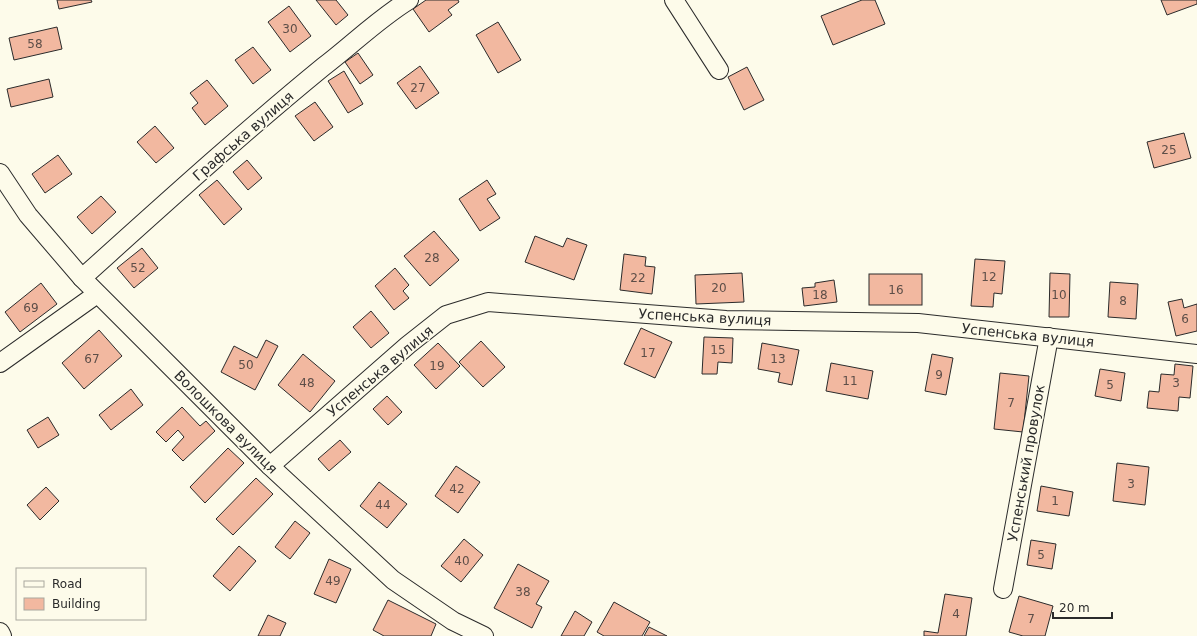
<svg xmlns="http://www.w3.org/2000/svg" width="1197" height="636" viewBox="0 0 1197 636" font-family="'DejaVu Sans',sans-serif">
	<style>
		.building { fill: #f2b8a0; stroke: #2b2b2b }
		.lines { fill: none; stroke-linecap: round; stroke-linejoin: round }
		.street-casing { stroke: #2b2b2b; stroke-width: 20 }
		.street { stroke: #fdfbea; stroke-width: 18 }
		.labels { text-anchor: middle; stroke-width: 3; stroke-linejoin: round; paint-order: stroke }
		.number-label { font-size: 12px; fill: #5d4e48 }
		.street-label { font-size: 14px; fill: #2b2b2b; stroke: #fdfbea }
	</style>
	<rect width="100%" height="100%" fill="#fdfbea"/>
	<g class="building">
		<polygon points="57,0 91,0 92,2 59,9"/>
		<polygon points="316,0 336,0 348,15 336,25"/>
		<polygon points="426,0 458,0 459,2 448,10 452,15 429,32 413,9"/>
		<polygon points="862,0 875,0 885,24 833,45 821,16"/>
		<polygon points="1161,0 1197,0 1197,4 1167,15"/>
		<polygon points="289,6 311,36 290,52 268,22"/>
		<polygon points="498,22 521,60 498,73 476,35"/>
		<polygon points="57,27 62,49 14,60 9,38"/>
		<polygon points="253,47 271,70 253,84 235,60"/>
		<polygon points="358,53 373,75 360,84 345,62"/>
		<polygon points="420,66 439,93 416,109 397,83"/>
		<polygon points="747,67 764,100 744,110 728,77"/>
		<polygon points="344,71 363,104 348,113 328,81"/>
		<polygon points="49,79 53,97 11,107 7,89"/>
		<polygon points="207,80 228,106 205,125 192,108 198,103 190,93"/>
		<polygon points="315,102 333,127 314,141 295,116"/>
		<polygon points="155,126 174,148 156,163 137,142"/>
		<polygon points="1184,133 1191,158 1154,168 1147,142"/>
		<polygon points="58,155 72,174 45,193 32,174"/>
		<polygon points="247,160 262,178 248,190 233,172"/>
		<polygon points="217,180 242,209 224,225 199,195"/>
		<polygon points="487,180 496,194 487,199 500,218 480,231 459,199"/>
		<polygon points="101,196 116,212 92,234 77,217"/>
		<polygon points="434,231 459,260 430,286 404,256"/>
		<polygon points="535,236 563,247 567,238 587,245 574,280 525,262"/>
		<polygon points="142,248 158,268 134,288 117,268"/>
		<polygon points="624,254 646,257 645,266 655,267 652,294 620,290"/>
		<polygon points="975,259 1005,261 1002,294 994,293 993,307 971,306"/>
		<polygon points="395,268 409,285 403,291 409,298 394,310 375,286"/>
		<polygon points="742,273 744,302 696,304 695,275"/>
		<polygon points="1050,273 1070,274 1069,317 1049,317"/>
		<rect x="869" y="274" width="53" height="31"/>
		<polygon points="834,280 837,302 804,306 802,288 815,287 815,283"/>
		<polygon points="1110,282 1138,284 1136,319 1108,317"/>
		<polygon points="41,283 57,304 20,332 5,312"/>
		<polygon points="1182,299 1184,308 1197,304 1197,331 1176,336 1168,302"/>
		<polygon points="371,311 389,333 371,348 353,327"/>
		<polygon points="641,328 672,342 655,378 624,364"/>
		<polygon points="99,330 122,356 84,389 62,363"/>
		<polygon points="704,337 733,338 732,363 718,362 717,374 702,374"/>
		<polygon points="266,340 278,346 255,390 221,372 234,346 257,358"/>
		<polygon points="481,341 505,367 483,387 459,362"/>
		<polygon points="438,343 460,366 436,389 414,365"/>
		<polygon points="762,343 799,350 792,385 778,382 780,373 758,369"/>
		<polygon points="303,354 335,381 310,412 278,385"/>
		<polygon points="932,354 953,358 946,395 925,391"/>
		<polygon points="831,363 873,371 868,399 826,391"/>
		<polygon points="1175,364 1193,366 1190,398 1179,397 1178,411 1147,408 1149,391 1159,392 1161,374 1174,375"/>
		<polygon points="1100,369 1125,373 1121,401 1095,396"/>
		<polygon points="1000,373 1029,376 1023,432 994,429"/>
		<polygon points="131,389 143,405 111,430 99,415"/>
		<polygon points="387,396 402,412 388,425 373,409"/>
		<polygon points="182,407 200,426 206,421 215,431 183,461 172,450 184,437 178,430 166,442 156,432"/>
		<polygon points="48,417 59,435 38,448 27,430"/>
		<polygon points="340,440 351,452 329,471 318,459"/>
		<polygon points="228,448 244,463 205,503 190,487"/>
		<polygon points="1117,463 1149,467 1145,505 1113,501"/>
		<polygon points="456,466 480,482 458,513 435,496"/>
		<polygon points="256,478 273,494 233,535 216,519"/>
		<polygon points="379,482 407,504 387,528 360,506"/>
		<polygon points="1041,486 1073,492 1069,516 1037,511"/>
		<polygon points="46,487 59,501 40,520 27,505"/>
		<polygon points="295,521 310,533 290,559 275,547"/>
		<polygon points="464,539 483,555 461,582 441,566"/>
		<polygon points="1031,540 1056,544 1052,569 1027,565"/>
		<polygon points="239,546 256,561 230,591 213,576"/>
		<polygon points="329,559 351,569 336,603 314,594"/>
		<polygon points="518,564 549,581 536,604 542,607 532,628 494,608"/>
		<polygon points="945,594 972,598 966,636 924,636 924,631 938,633"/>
		<polygon points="1019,596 1053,606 1045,636 1023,636 1009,632"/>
		<polygon points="388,600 436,624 431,636 384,636 373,630"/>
		<polygon points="614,602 650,622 642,636 604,636 597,632"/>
		<polygon points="575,611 592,622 584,636 561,636"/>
		<polygon points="268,615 286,623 280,636 258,636"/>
		<polygon points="649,627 667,636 644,636"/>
	</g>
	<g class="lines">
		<defs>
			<g id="street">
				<polyline points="674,0 719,70"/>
				<polyline points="0,173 28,215 82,278 270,466 393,580 453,621 484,636"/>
				<path d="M82,278C161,207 240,135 323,67C352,45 378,19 409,0"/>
				<polyline points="0,363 97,294"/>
				<polyline points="270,466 408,345 446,315 488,302 726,320 918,323 1197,354"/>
				<polyline points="1003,589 1049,337"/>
				<polyline points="0,632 2,636"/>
			</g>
		</defs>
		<use href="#street" class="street-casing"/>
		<use href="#street" class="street"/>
	</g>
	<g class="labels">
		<g class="number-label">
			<text x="290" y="33">30</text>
			<text x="35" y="48">58</text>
			<text x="418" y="92">27</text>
			<text x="1169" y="154">25</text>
			<text x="432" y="262">28</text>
			<text x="138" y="272">52</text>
			<text x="989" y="281">12</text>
			<text x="638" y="282">22</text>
			<text x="719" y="292">20</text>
			<text x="896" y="294">16</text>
			<text x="820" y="299">18</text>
			<text x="1059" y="299">10</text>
			<text x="1123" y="305">8</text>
			<text x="31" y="312">69</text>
			<text x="1185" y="323">6</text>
			<text x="718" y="354">15</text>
			<text x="648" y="357">17</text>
			<text x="92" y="363">67</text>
			<text x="778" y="363">13</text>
			<text x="246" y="369">50</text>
			<text x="437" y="370">19</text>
			<text x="939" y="379">9</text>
			<text x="850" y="385">11</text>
			<text x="307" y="387">48</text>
			<text x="1176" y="387">3</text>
			<text x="1110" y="389">5</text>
			<text x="1011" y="407">7</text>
			<text x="1131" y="488">3</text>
			<text x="457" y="493">42</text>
			<text x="1055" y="505">1</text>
			<text x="383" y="509">44</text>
			<text x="1041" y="559">5</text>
			<text x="462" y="565">40</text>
			<text x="333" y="585">49</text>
			<text x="523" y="596">38</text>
			<text x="956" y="618">4</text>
			<text x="1031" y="623">7</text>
		</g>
		<g class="street-label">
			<text transform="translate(243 136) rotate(-41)" y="5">Графська вулиця</text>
			<text transform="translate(705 317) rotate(3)" y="5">Успенська вулиця</text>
			<text transform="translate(1028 335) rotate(6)" y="5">Успенська вулиця</text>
			<text transform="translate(380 371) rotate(-40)" y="5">Успенська вулиця</text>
			<text transform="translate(226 422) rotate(45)" y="5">Волошкова вулиця</text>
			<text transform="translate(1026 463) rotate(-80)" y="5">Успенський провулок</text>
		</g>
	</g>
	<rect x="16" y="568" width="130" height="52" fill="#fdfbea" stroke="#a9a89e"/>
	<rect x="24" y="581" width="20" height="6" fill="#fdfbea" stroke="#a9a89e"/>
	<text x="52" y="588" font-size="12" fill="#2b2b2b">Road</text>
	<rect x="24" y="598" width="20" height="12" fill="#f2b8a0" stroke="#a9a89e"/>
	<text x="52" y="608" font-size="12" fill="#2b2b2b">Building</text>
	<path d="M1053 612v6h59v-6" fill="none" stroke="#2b2b2b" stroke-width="2"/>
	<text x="1059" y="612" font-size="12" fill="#2b2b2b" stroke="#fdfbea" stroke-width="3" paint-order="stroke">20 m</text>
</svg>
